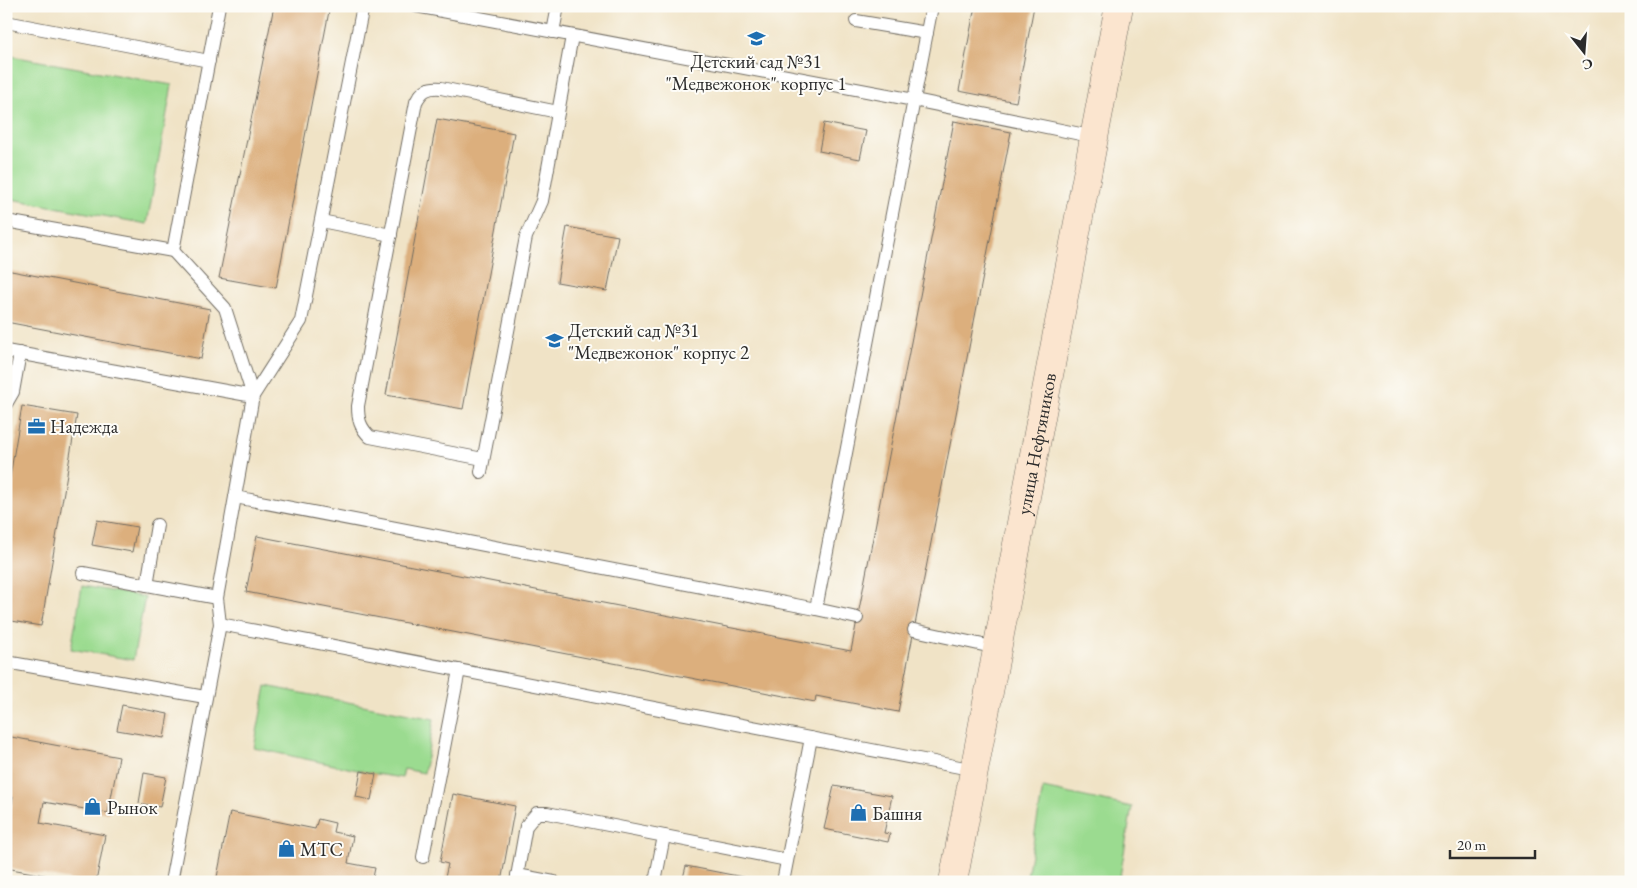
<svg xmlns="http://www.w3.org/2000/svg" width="1637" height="888" viewBox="0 0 1637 888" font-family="'EB Garamond',serif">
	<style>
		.green { fill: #9bdb90; stroke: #63835e }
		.building { fill: #dcaf7d }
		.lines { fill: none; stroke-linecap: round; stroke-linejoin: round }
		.service-casing { stroke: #706b61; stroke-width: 14 }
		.secondary-casing { stroke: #706b61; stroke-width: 29 }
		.service { stroke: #fff; stroke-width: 12 }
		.secondary { stroke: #fbe5cf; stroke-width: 28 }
		.labels { text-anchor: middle; stroke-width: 4; stroke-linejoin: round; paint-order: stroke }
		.poi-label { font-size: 19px; fill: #2b2b2b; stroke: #fdfcf7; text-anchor: start }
		.street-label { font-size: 19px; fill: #2b2b2b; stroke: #fdfcf7 }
	</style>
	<rect width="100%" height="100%" fill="#fdfcf7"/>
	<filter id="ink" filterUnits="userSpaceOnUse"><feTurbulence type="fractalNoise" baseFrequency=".02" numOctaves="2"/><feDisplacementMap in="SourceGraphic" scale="10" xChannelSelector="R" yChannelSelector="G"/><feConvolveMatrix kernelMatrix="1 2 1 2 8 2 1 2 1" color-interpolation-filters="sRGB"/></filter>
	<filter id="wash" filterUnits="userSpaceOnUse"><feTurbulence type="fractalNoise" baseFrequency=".0096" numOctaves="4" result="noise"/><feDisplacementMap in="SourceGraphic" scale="20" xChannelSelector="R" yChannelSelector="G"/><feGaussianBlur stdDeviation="1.12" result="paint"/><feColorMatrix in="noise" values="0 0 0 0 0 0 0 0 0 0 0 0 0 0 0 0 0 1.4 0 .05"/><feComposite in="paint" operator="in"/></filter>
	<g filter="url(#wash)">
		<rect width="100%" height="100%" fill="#f0e3c6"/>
		<g class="green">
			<polygon points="6,55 172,85 147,224 6,198"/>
			<polygon points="82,586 145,597 133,660 71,649"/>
			<polygon points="266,686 434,719 424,773 404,769 402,778 376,774 254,748"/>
			<polygon points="1043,788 1132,807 1119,882 1026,882"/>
		</g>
		<g id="blocks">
			<g class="building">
				<polygon points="141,6 165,6 164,11"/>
				<polygon points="274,6 330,6 276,288 219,278"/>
				<polygon points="975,6 1034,6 1016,102 959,91"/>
				<polygon points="437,119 514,133 463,409 386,395"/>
				<polygon points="954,121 1011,132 898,712 816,696 815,702 246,592 257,536 851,651"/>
				<polygon points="824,123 866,131 860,159 819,151"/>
				<polygon points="567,227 618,236 607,291 557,282"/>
				<polygon points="6,270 210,309 201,359 6,322"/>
				<polygon points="22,406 77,415 41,626 6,620 6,500"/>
				<polygon points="97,520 137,527 132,552 92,545"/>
				<polygon points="122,705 168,714 164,738 117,730"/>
				<polygon points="6,736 119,757 108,813 44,802 40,823 105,835 96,882 81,882 6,868 6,813 10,814 13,797 6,796"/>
				<polygon points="361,771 376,774 371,800 356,797"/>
				<polygon points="144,773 166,777 160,807 139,803"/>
				<polygon points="834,786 892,796 884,833 890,834 888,842 824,829"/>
				<polygon points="453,794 515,806 501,882 444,882 448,864 440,862"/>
				<polygon points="230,812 315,829 318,819 335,823 333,832 353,836 348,863 375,868 372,882 216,882"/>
				<polygon points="686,866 748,878 747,882 682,882"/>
			</g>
		</g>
	</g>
	<g filter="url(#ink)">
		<use href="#blocks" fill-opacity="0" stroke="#706b61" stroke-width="1"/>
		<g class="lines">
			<defs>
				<g id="service">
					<polyline points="416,6 914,100 1095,137"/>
					<polyline points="856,21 927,33"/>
					<polyline points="6,22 209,61"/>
					<polyline points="553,32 558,6"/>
					<polyline points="6,221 173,251 219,6"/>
					<polyline points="321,221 391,235"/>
					<polyline points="6,351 253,396 225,308 173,251"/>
					<polyline points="6,404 13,392 20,353"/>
					<path d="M483,459L370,437C360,427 358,420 358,406L416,102C422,90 428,87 441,88L558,112"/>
					<polyline points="481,472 526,237 542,201 572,36"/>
					<polyline points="235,497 816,609 932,6"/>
					<polyline points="83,573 217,598"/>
					<polyline points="147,585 157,525"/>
					<polyline points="816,609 857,618"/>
					<polyline points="220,624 217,598 253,396 301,321 363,6"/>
					<polyline points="914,630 997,648"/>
					<polyline points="6,662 205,697"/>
					<polyline points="423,857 459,670"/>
					<polyline points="517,875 554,882"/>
					<polyline points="171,882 220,624 975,770"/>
					<polyline points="516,882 526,826 537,813 547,813 787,860"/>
					<polyline points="655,882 664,836"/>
					<polyline points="783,882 811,738"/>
				</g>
				<g id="secondary">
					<path id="s1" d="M953,882L1119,6"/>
				</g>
			</defs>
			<use href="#service" class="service-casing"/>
			<use href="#secondary" class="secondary-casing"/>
			<use href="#service" class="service"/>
			<use href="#secondary" class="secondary"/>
		</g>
	</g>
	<defs>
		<symbol id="school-bare" viewBox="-9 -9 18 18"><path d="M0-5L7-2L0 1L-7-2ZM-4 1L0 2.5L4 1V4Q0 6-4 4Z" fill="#1f6fb2" stroke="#fdfcf7" stroke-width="2.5" paint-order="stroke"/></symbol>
		<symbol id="office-bare" viewBox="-9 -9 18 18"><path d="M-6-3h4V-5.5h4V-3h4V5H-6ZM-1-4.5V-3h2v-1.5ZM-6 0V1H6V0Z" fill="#1f6fb2" stroke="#fdfcf7" stroke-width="2.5" paint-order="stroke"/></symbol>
		<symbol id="shop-bare" viewBox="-9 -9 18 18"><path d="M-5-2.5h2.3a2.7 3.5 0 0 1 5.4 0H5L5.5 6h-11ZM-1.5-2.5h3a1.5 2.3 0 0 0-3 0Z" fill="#1f6fb2" stroke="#fdfcf7" stroke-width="2.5" paint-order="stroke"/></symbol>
	</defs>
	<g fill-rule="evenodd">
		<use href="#school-bare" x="744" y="26" width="25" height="25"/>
		<use href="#school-bare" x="542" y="328" width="25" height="25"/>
		<use href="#office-bare" x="24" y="414" width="25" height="25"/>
		<use href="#shop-bare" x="80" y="794" width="25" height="25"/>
		<use href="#shop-bare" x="846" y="800" width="25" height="25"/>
		<use href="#shop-bare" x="274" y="836" width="25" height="25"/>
	</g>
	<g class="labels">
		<g class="poi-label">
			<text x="756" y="68" text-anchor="middle">Детский сад №31<tspan x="756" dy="22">"Медвежонок" корпус 1</tspan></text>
			<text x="568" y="337">Детский сад №31<tspan x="568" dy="22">"Медвежонок" корпус 2</tspan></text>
			<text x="50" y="433">Надежда</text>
			<text x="107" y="814">Рынок</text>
			<text x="872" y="820">Башня</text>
			<text x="300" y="856">МТС</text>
		</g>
		<g class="street-label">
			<text dy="7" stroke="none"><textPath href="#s1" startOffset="446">улица Нефтяников</textPath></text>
		</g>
	</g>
	<rect width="1637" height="888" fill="none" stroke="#fdfcf7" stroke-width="25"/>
	<g transform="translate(1584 52) rotate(163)" stroke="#fdfcf7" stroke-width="4" paint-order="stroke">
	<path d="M0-4L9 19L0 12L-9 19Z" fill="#2b2b2b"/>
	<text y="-8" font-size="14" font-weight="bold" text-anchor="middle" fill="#2b2b2b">С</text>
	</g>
	<path d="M1450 850v8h85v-8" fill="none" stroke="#2b2b2b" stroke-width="2.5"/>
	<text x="1457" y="850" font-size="15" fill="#2b2b2b" stroke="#fdfcf7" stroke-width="4" paint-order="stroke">20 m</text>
</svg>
